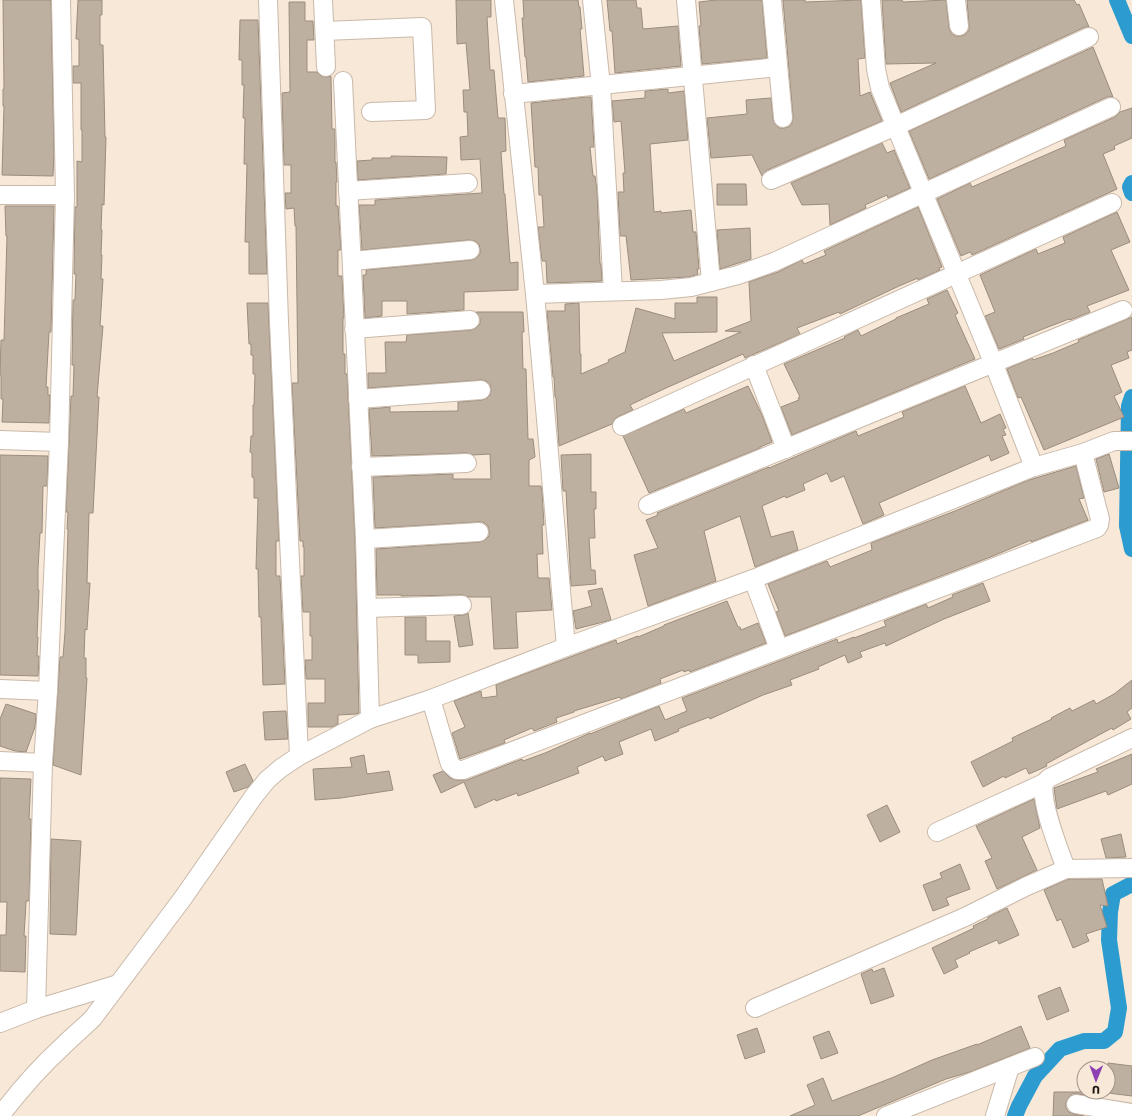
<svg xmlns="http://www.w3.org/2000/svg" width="1132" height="1116" viewBox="0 0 1132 1116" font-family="Rubik,sans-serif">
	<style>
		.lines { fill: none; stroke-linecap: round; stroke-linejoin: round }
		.canal { stroke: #2c9cd0; stroke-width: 16 }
		.building { fill: #beb0a0; stroke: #9b8d7e }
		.street-casing { stroke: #c9b9aa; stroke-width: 20 }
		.street { stroke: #fff; stroke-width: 18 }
	</style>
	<rect width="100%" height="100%" fill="#f8e8d8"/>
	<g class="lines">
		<g class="canal">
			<polyline points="1117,0 1132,36"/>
			<polyline points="1132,183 1130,187 1132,193"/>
			<polyline points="1132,397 1129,406 1127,526 1132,549"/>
			<polyline points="1015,1116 1019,1106 1035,1076 1060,1049 1084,1041 1104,1041 1115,1032 1119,1008 1109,940 1110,912 1113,894 1132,884"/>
		</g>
	</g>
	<g class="building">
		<polygon points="3,0 51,0 54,153 53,176 2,175 4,106 3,106 3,89 4,89"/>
		<polygon points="78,0 102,0 102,15 100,15 100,45 103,45 105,137 106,137 104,205 102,204 101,230 102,230 101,255 102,255 101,279 103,279 100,326 103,326 97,397 99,397 93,513 89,513 87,583 90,583 87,630 85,629 84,658 86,658 86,678 87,678 81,775 53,765 60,657 63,657 65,632 68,529 67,529 68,512 66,512 71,396 73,396 74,365 72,365 73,300 75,300 76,274 74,274 75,207 77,207 77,161 82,162 82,130 81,130 81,83 73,83 73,66 79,66 79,39 76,39"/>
		<polygon points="456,0 491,0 491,17 487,17 490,70 494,70 498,118 505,118 506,151 501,152 504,194 505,194 510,263 518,262 518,290 464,292 464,310 407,314 407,301 382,301 382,316 365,318 363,275 366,275 366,270 471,260 476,258 480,254 480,249 479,244 475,241 469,240 362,250 359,205 375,205 375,200 482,193 480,159 461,160 460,137 468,136 467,112 464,112 463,90 470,90 466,43 457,44"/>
		<polygon points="523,0 578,0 579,7 580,7 582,29 580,29 584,76 528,82 526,57 525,57 522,18 524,18"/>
		<polygon points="607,0 636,0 637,8 641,8 643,29 678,26 681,66 615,73 612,31 610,31"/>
		<polygon points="716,0 762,0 767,58 702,64 699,26 701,26 699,2"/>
		<polygon points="783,0 805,0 805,2 861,0 865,58 858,59 860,96 870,92 882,121 767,170 762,176 752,155 711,158 707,118 747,114 746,100 771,98 773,119 775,124 779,128 784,128 789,127 792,123 793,117"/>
		<polygon points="882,0 902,0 903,2 946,0 949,28 951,33 955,36 960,36 965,35 969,30 969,25 967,0 1074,0 1077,5 1079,4 1089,27 1085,27 901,112 890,83 936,63 886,64"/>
		<polygon points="289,2 305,2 305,21 313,21 314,40 307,40 307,72 317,72 321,76 326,77 331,76 332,129 335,129 335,162 336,162 337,182 336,182 336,206 338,206 341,250 338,250 338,276 342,276 344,318 343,318 343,354 345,354 345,374 347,374 355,539 359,713 356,714 338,715 338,724 332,727 308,727 308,703 325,703 325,679 306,679 305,660 312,660 312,636 310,636 310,612 303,612 301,576 304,576 304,547 303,547 303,541 300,541 292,383 298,383 296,226 295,226 294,208 286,209 285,193 291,193 291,165 284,165 282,93 290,92"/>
		<polygon points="240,20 258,20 267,274 249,274 249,242 245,242 247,164 244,164 245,118 243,118 244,85 242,85 242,60 239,60"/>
		<polygon points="1093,47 1113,97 1107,97 929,179 909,131"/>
		<polygon points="668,89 668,93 684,91 688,140 650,144 654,212 661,211 661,213 691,210 693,232 696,232 699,269 697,269 698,274 689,277 631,280 626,236 620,236 618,192 624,192 623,173 625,173 621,121 614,122 612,101 645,98 645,91"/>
		<polygon points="586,97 591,97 594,147 590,147 593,176 595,176 597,190 600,264 601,264 602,281 547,283 546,261 542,261 538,227 544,227 542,195 539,195 538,167 535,167 531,103"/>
		<polygon points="1132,108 1132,138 1114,146 1115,149 1103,154 1117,189 972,255 970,252 961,256 937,199 970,183 972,187 1066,146 1064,140 1115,117 1120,112"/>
		<polygon points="882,143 887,153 894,150 910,188 888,198 887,195 865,205 866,208 830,225 829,204 802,205 791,183"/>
		<polygon points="391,156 447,157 446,174 358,180 357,161 372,160 372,158 391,158"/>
		<polygon points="717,184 746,184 747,205 717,205"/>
		<polygon points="5,206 54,206 51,332 49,332 46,387 48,387 48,395 50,395 49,423 2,422 3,399 1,399 1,375 0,375 1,340 4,340 7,236 6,236"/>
		<polygon points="918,207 942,267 939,268 940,270 918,280 918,278 899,286 840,314 839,312 797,328 800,334 745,358 743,354 666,388 630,405 633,410 617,417 614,420 612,424 559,446 556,398 555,397 554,377 553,377 547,311 565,311 565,304 579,303 580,354 581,354 581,374 609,362 608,360 625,352 636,308 675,319 675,303 697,303 697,297 717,297 717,332 662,333 674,361 741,332 725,331 751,321 749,282 778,272 802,260 804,264 826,255 824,251"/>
		<polygon points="1117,212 1130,242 1111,250 1129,290 1087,306 1090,312 1070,320 1069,319 1048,327 1023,337 1024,339 999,349 985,316 995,312 980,275 1036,249 1038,254 1065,243 1063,237"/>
		<polygon points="750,228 751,259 720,269 717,230"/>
		<polygon points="947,290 958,313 955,315 975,359 792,435 781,407 799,400 798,398 800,397 784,364 845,338 844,337 858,330 861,336 896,319 896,318 929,304 927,299"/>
		<polygon points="247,303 268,303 279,541 276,541 276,576 280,576 285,684 263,685 261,617 259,617 258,569 256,569 258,498 254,498 254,478 252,477 252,453 250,452 251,436 253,436 253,405 254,405 255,374 253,374 253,355 251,355 251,344 249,344"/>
		<polygon points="476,312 523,312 524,332 522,332 523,369 526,369 528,439 533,439 535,457 529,460 529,486 541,486 542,491 544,525 542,525 543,554 537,554 538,578 549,578 552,610 516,612 518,648 494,649 491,597 468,597 462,595 405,596 401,596 401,595 377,595 376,549 480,542 485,540 489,536 489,531 488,526 483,522 478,522 375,528 373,477 453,474 453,479 491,479 490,454 473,455 467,453 372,456 369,409 390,407 390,412 458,411 458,402 482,400 487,398 490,395 491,390 490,384 486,381 481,380 368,388 368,373 386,373 385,342 406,342 407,335 471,330 476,328 480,324 480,319"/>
		<polygon points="1132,317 1132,350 1127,352 1129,358 1111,365 1122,392 1114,396 1124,417 1044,450 1021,397 1018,398 1007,369 1032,358 1033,360 1053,353 1079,342 1078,340"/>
		<polygon points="748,386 762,415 772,442 760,447 760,448 649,493 623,436 684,409 686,413"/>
		<polygon points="965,386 981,423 1000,414 1006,428 1003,429 1006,435 1002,436 1009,453 991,461 989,455 879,503 884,515 863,524 844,476 831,482 827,473 803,484 805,490 786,498 785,496 762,506 771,537 793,531 798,550 755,567 740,516 704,531 716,581 648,606 634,555 658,548 646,520 658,515 657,513 769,467 769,468 856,431 858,436 904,417 902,412"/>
		<polygon points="591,454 591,492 596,492 596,509 594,509 595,538 589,538 591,570 595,570 596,584 571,586 566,491 563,491 561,455"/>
		<polygon points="1109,454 1119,488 1104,492 1096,459"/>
		<polygon points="0,455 48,456 47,486 43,486 42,533 40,533 38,569 38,590 39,590 37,637 38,637 37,656 39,656 38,676 0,675"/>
		<polygon points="1076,466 1084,498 1079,499 1088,520 1031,542 1031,540 993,556 785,636 776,612 779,611 768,584 827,561 830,567 872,550 871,543 955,511 1029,480"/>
		<polygon points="983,583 990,601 944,619 886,646 885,643 860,652 862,657 848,663 845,655 818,667 819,669 790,680 792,685 763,695 710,719 709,717 678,729 679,731 655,741 651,729 619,742 623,754 605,761 603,756 577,767 579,773 518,796 517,793 496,801 495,799 475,808 464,782 441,793 433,775 443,771 450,778 456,780 467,780 522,759 523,761 545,753 590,733 590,734 659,706 665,720 687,711 682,698 837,639 838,643 854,637 854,638 886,626 884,621 926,604 928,608 953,597 952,595"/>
		<polygon points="602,588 611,620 576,629 573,611 592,606 588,591"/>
		<polygon points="727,601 738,627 740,627 741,630 758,623 766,643 690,672 689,670 684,672 683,670 660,679 661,683 621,699 620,697 574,711 574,712 556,718 557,722 534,731 532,728 504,740 505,743 460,759 452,733 465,727 454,701 481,691 482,698 497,696 496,685 498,684 616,640 617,644 638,636 638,637 664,626 664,625"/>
		<polygon points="468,613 473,645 459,647 454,616 463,615"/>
		<polygon points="405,617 426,617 426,641 450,641 450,662 418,663 418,655 405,655"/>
		<polygon points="1132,680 1132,708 1127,712 1131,719 1113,730 1112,728 1097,736 1046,764 1047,766 1029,774 1026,768 1005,778 1004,776 983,787 971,762 1013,741 1012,738 1052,719 1051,718 1070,708 1072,711 1094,700 1096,704 1114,694"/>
		<polygon points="6,704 36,714 35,727 26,752 15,751 0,746 0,719"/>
		<polygon points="286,711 288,739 265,740 263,712"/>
		<polygon points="1132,754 1132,784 1108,795 1106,791 1057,809 1054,788 1098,772 1096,769"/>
		<polygon points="364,755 367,774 389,771 393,790 341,798 315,800 313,769 352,767 350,758"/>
		<polygon points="245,764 253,781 248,787 234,792 226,772"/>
		<polygon points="0,778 31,779 29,819 31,819 29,901 26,901 26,903 24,936 26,936 25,972 0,971 0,935 6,935 7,902 0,902"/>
		<polygon points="1034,799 1040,828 1022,837 1037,870 997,889 985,861 992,858 976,826"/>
		<polygon points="887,805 900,832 880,842 867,815"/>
		<polygon points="1121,834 1126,857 1106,858 1101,839"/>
		<polygon points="51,839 81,841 76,935 50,934"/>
		<polygon points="960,864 970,889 946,898 949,905 933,911 923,885 942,878 940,873"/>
		<polygon points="1068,879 1102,879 1108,906 1100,905 1107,927 1086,934 1089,941 1073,948 1061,919 1057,921 1044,890"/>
		<polygon points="1007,908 1019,935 999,944 997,940 969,952 970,953 955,960 958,967 944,974 932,948 974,928 973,926 988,919 988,917"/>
		<polygon points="884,968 894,996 871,1004 861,974 872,969 873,972"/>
		<polygon points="1060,987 1069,1011 1047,1020 1038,996"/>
		<polygon points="1021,1026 1030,1048 970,1072 946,1079 858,1116 790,1116 815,1105 807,1085 823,1078 832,1101 894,1077 932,1060 977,1044 977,1045"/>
		<polygon points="757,1028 765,1052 745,1059 737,1035"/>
		<polygon points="829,1031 838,1053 821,1059 813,1037"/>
		<polygon points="1108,1063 1132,1066 1132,1096 1108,1093"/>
		<polygon points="1054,1092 1096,1092 1095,1096 1077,1094 1072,1094 1068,1098 1066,1103 1066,1108 1069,1112 1074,1114 1084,1116 1053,1116"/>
	</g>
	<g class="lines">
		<defs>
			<g id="street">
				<polyline points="268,0 279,322 299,756"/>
				<polyline points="323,0 326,67"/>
				<polyline points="504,0 535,294 566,647"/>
				<polyline points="592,0 601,86 613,291"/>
				<polyline points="686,0 711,282"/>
				<polyline points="772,0 783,118"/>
				<polyline points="871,0 876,69 880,88 993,362 1034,467"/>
				<polyline points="956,0 959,26"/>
				<polyline points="325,31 422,27 426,110 371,112"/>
				<polyline points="343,81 365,539 370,719"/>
				<polyline points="513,94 778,67"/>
				<polyline points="771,180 896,126 1089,37"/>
				<polyline points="348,191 468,183"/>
				<polyline points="0,195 65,195"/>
				<polyline points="352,261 470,250"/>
				<polyline points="535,294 661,290 691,287 738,275 774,262 1111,107"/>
				<polyline points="354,329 470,320"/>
				<polyline points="754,365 786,449"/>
				<polyline points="358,399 481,390"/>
				<polyline points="622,426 1112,203"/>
				<polyline points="0,440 59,442"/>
				<polyline points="361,467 467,463"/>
				<path d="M648,505C807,441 964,374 1123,310"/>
				<polyline points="365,539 479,532"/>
				<polyline points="753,579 779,649"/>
				<polyline points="367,608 462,605"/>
				<polyline points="0,689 48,691"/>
				<polyline points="431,699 450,764 457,770 463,770 1097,528 1099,525 1100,519 1083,453"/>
				<polyline points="0,761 43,763"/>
				<polyline points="937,832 1044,783"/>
				<path d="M1066,869C1059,849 1040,803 1044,783L1049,778L1132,738"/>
				<polyline points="755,1008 965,917 1027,886 1066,869 1132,868"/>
				<polyline points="36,1009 43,763 48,691 59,442 65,195 61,0"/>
				<polyline points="0,1023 36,1009 118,984"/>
				<polyline points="1076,1104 1132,1113"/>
				<path d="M0,1116C19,1091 40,1067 63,1046C73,1036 83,1028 93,1018L183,898L254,796L267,780L281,768L299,756L370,719L431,699L566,647L753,579L1034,467L1083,453L1114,441H1132"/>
				<polyline points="886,1116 1035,1057"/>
				<polyline points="995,1116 1010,1067"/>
			</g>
		</defs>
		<use href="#street" class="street-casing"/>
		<use href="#street" class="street"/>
	</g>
	<g transform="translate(1096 1080) rotate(181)"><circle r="19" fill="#f8e8d8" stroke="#a19589"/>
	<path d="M0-3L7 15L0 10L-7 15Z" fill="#8e41b2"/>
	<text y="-6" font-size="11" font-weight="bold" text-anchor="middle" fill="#1e1813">U</text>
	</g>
</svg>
